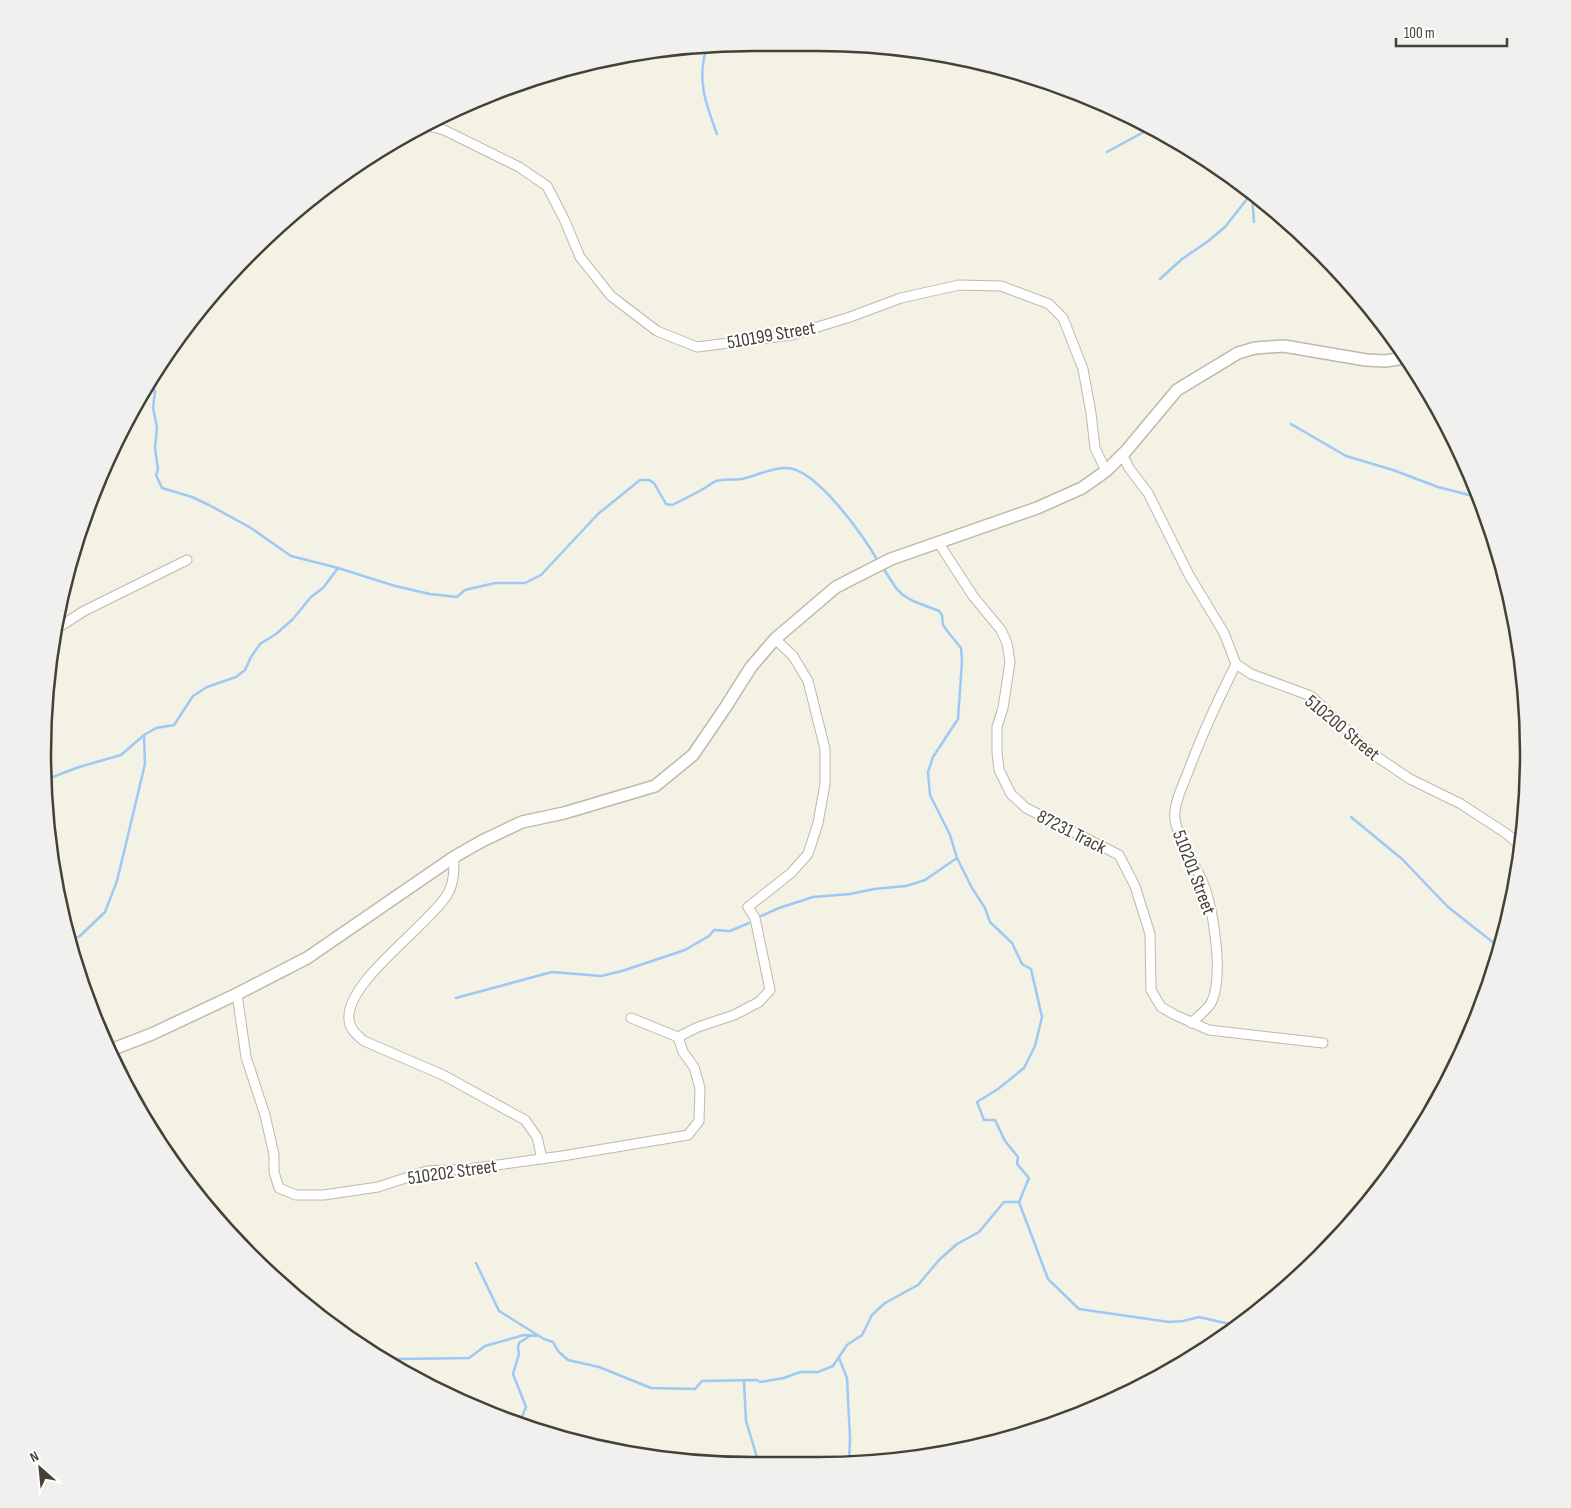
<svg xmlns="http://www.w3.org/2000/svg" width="1571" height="1508" viewBox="0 0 1571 1508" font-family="'Sofia Sans Condensed',sans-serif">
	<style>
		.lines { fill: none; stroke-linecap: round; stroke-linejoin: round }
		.stream { stroke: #9dc9f5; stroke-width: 2.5 }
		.minor-casing { stroke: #c0b9a7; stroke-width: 11 }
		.tertiary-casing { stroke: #c0b9a7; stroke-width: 14 }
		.minor { stroke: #fff; stroke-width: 9 }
		.tertiary { stroke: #fff; stroke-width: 11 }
		.labels { text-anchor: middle; stroke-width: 4; stroke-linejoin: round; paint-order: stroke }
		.street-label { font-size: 19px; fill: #464134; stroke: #fff }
		.rim { fill: none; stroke: #464134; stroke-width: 2.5 }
	</style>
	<rect width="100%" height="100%" fill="#f4f1e5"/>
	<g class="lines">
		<g class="stream">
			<path d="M707,47C696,78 706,105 717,134"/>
			<polyline points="1107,152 1151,128"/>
			<polyline points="1252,195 1254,222"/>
			<polyline points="1160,279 1182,259 1207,242 1225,227 1251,194"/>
			<path d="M148,384L155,391L153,408L157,427L155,448L158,469L156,475L162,488L192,497L209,505L251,528L291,556L338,568L395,586L430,594L457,597L465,590L495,583H525L541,575L598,514L640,480H649L654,483L666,504L672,505C682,500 693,495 703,489C707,487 711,483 716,481C723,479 734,480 742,479C756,476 772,467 787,468C817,469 864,537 878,561"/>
			<polyline points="1291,424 1346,456 1393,470 1438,487 1477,497"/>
			<polyline points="883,568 896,588 903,595 913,601 939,611 942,615 943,625 948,632 961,648 962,661 958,719 933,757 928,772 930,795 950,835 957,858 972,888 985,908 990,922 1012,943 1022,964 1031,969 1042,1017 1035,1046 1024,1068 998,1089 977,1102 984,1120 995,1120 1005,1141 1018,1157 1017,1164 1029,1178 1019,1202 1048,1279 1079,1309 1169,1322 1183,1321 1199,1317 1238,1326"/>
			<polyline points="45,778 50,778 79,767 121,755 144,735 156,728 174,725 193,696 207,687 236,677 245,670 251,657 260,644 276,634 293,619 311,597 323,588 338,568"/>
			<polyline points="1351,817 1402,859 1448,907 1499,947"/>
			<polyline points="761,916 779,908 813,897 850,894 874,889 906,886 925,880 957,858"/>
			<polyline points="68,942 80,936 105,912 117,881 145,764 144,737"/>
			<polyline points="456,998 552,972 601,976 622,971 685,950 709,936 714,930 730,931 749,923"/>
			<polyline points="476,1263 499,1311 544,1339 553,1342 558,1351 568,1360 599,1367 651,1388 695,1389 702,1381 757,1380 760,1382 784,1378 800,1372 818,1372 833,1366 847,1345 862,1335 872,1315 885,1303 918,1285 939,1260 957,1244 979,1232 1004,1202 1019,1202"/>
			<polyline points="384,1358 401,1359 469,1358 485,1346 524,1335 537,1336"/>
			<polyline points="839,1358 847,1378 850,1438 849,1464"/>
			<polyline points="744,1381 746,1421 759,1464"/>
			<polyline points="522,1423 521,1419 526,1407 513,1374 519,1354 518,1348 519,1343 531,1335"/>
		</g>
		<defs>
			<g id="minor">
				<polyline points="428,126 444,130 519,167 547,186 565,221 580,257 611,296 657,331 697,347 792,335 850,317 901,298 959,285 1001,286 1049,304 1063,318 1083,369 1091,413 1095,448 1106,471"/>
				<polyline points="1122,454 1129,468 1148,493 1189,575 1224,633 1236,664 1251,674 1311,696 1370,752 1410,779 1461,804 1507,834 1522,847"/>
				<polyline points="938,542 973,596 1001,630 1007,643 1010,662 1003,708 997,727 997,752 999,770 1011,794 1026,808 1119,855 1135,886 1150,934 1151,990 1161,1007 1175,1015 1209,1030 1323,1043"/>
				<polyline points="56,629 84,611 187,560"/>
				<path d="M454,857C454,870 454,884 447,895C427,927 345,982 349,1020C350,1030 357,1035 364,1041L443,1075L525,1120L537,1137L542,1159"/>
				<polyline points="237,994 246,1057 265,1115 274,1155 274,1172 279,1188 296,1195 324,1195 378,1187 427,1171 468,1169 562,1156 688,1135 699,1121 700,1088 694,1067 683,1052 678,1037"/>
				<polyline points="631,1018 678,1037 698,1027 734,1015 759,1002 770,990 755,918 748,907 791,873 808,854 818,823 825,784 825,749 808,681 793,656 775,639"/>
				<path d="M1191,1023C1198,1016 1209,1009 1212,1001C1224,974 1213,904 1201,878C1194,864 1176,833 1175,819C1173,805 1183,785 1188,772C1202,734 1218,700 1236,664"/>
			</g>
			<polyline id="tertiary" points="113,1049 152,1034 237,994 307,958 454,857 482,841 522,822 564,813 655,786 693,755 725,708 751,667 775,639 836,587 891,559 1037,508 1082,488 1106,471 1126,451 1177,390 1238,353 1255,348 1284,346 1366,360 1385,361 1405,358"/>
		</defs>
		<use href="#minor" class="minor-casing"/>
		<use href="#tertiary" class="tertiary-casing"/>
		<use href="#minor" class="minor"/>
		<use href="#tertiary" class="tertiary"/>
	</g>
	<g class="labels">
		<g class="street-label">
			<text transform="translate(771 334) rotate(-10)" y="7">510199 Street</text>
			<text transform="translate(1343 727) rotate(40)" y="7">510200 Street</text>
			<text transform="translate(1072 831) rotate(27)" y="7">87231 Track</text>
			<text transform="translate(1195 872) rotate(69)" y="7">510201 Street</text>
			<text transform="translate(452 1171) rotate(-8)" y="7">510202 Street</text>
		</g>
	</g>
	<path d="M0 0H1571V1508H0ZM754 51H817A703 703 0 0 1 1520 754V754A703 703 0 0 1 817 1457H754A703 703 0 0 1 51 754V754A703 703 0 0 1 754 51Z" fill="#f0f0ef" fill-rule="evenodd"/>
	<path class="rim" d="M754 51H817A703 703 0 0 1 1520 754V754A703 703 0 0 1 817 1457H754A703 703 0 0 1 51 754V754A703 703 0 0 1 754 51Z"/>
	<g transform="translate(40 1468) rotate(333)" stroke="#ffffff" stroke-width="4" paint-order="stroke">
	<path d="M0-4L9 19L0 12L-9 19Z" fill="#464134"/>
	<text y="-8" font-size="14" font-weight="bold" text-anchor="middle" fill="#464134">N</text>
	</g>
	<path d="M1396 38v8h111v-8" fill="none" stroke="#464134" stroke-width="2.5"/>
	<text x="1404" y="38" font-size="15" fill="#464134" stroke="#ffffff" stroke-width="4" paint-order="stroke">100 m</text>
</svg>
